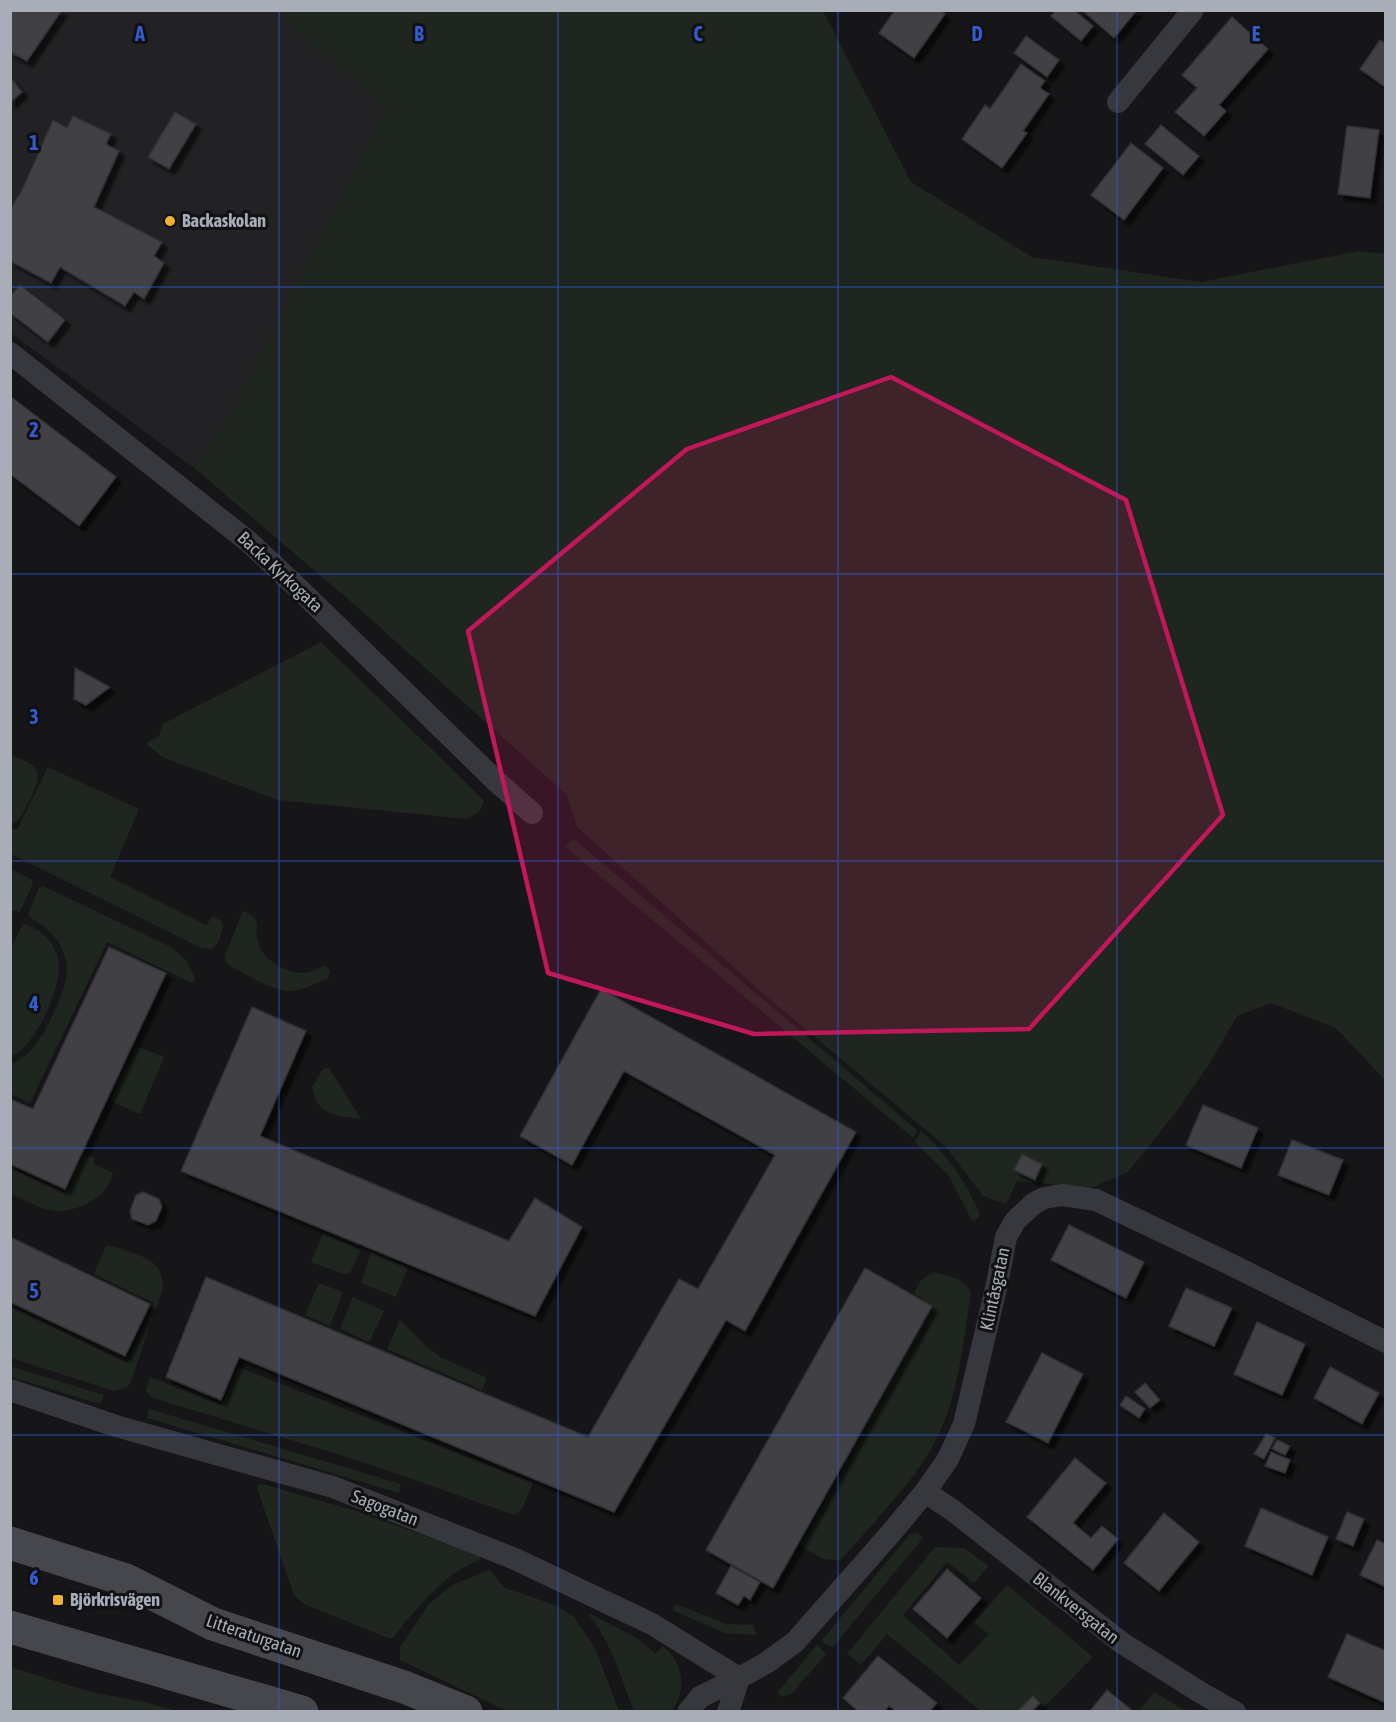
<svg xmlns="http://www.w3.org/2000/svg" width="1396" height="1722" viewBox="0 0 1396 1722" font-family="'Asap Condensed',sans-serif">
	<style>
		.built { fill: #222225 }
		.green { fill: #1e261f }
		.building { fill: #404145; stroke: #303034; stroke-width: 1.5; filter: url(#shadow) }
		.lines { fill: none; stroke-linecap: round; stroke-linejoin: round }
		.street { stroke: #37383d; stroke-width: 22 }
		.secondary { stroke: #45474d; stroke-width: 33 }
		.marked { fill: #c2185b; fill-opacity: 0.2; stroke: #c2185b; stroke-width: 4.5; stroke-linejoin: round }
		.grid { fill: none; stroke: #325cd3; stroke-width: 1.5; stroke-opacity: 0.55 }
		.poi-dot { fill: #f2b134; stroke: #111113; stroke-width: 2 }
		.labels { text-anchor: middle; stroke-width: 6; stroke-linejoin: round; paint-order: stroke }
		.poi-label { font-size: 18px; font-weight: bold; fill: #a8adb8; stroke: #111113; text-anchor: start }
		.street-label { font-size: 18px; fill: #a8adb8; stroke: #111113 }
		.grid-label { font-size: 20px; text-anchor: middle; font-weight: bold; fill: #325cd3; stroke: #111113; stroke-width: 6; stroke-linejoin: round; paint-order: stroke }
	</style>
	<defs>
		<filter id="shadow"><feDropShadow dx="5.5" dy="5.5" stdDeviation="1.5" flood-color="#0009"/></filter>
	</defs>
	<rect width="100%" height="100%" fill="#161618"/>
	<polygon class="built" points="11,11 278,11 387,108 220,434 194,468 11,333"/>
	<g class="green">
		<polygon points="278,11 823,11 911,182 1032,257 1201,282 1359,251 1385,254 1385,1080 1336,1028 1271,1003 1237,1016 1208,1066 1176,1112 1128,1172 1091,1188 1017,1181 1006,1204 983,1196 946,1147 766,996 577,827 567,795 355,605 194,468 220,434 386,109"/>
		<path d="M321,642L484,800C482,811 476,815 466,819L278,800L162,757L146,743L159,736L163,724Z"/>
		<path d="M11,755C38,766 45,770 30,799C25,810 21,819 11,825Z"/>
		<polygon points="48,767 139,809 110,877 206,925 213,916 221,921 223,926 219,941 212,949 201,948 11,854 11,828 17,830"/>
		<polygon points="574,839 917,1130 915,1136 912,1137 576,856 565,847"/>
		<polygon points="11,869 32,880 33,883 20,912 11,910"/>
		<path d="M43,886L171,947L187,961L195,979L192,983L107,942L30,1103L11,1094V1064C18,1061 28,1055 33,1048C46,1033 66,991 67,971C67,964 65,955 62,949C56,933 42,926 29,916V912L39,888Z"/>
		<path d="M243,911C266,921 252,927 259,945C265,961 286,973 304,973C311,973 319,968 325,965L330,971L328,978C317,983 304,990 292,991C274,992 245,974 229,965L225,961V955Z"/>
		<path d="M23,924C43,927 60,949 59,968C58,994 35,1046 11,1057V947Z"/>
		<polygon points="136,1046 164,1057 140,1114 110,1101"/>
		<path d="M326,1068H329L361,1119C337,1116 316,1115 312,1087L322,1070Z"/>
		<path d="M921,1131C947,1154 965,1181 979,1212V1218L972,1221L949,1176L915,1142Z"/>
		<path d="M84,1154L94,1158V1164L113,1173C108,1198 74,1215 50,1210C36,1207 23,1199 11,1194V1168L65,1194Z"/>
		<polygon points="323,1234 361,1250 350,1273 343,1274 311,1262"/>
		<path d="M106,1246C115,1246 122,1249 130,1252C151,1259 162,1264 163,1288L130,1384L124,1388L114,1391L11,1358V1307L127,1363L154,1303L94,1274Z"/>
		<polygon points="371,1252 408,1268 396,1297 361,1283"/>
		<path d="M934,1272C947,1276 965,1278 971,1292C963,1341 959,1395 936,1440C916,1480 876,1519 847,1553L839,1560L824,1559L800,1546L933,1306L914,1293L921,1280Z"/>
		<polygon points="319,1283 343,1292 330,1326 305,1315"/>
		<polygon points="353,1297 384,1311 369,1342 340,1329"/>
		<polygon points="400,1320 426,1346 440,1357 487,1378 482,1390 387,1349"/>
		<polygon points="10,1366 104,1395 100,1404 11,1377"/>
		<polygon points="238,1367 533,1483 522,1509 514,1515 366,1463 160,1400 151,1397 146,1391 150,1377 221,1405"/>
		<polygon points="149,1409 401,1484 399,1493 147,1418"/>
		<path d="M263,1484L356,1511L480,1556V1559C474,1563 466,1566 459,1570C431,1590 414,1611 393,1638H388L304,1604L294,1595L257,1488L258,1485Z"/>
		<polygon points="917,1533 923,1538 833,1647 824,1644 822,1640 910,1534"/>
		<polygon points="935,1547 964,1548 989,1566 974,1583 947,1562 903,1615 959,1665 989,1634 974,1623 1007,1585 1093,1657 1040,1711 982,1712 887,1634 861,1665 847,1654"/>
		<polygon points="490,1570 505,1588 555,1605 574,1617 595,1648 619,1711 507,1711 400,1660 400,1647 429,1604 452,1585"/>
		<polygon points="676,1604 726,1624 754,1625 756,1635 725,1633 672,1610"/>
		<path d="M591,1614L637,1638L655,1653L663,1646C684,1664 687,1689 672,1711H634C621,1679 612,1643 589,1615Z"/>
		<polygon points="817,1645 826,1654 792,1693 783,1697 777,1693"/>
		<polygon points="10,1667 91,1692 149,1703 177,1711 11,1711"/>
		<polygon points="1154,1692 1186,1711 1139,1711"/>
	</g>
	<g class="building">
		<polygon points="10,10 62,10 27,61 10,52"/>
		<polygon points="895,10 939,10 945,14 914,58 879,33"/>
		<polygon points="1056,10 1074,10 1093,26 1081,41 1051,16"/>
		<polygon points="1082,10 1137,10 1114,38"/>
		<polygon points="1232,17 1268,49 1219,105 1226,111 1204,136 1175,112 1197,88 1182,75"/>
		<polygon points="1026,36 1059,60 1047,77 1014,53"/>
		<polygon points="1380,40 1386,44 1385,87 1360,69"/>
		<polygon points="1021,64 1045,81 1040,88 1049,94 1023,131 1027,133 1002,168 962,139 985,105 990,109"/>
		<polygon points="10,77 22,92 10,103"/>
		<polygon points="175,112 196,124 169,169 148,157"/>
		<polygon points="73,116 111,134 106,144 119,151 94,207 162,242 154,256 164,263 144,299 134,292 125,306 60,267 51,283 10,261 10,210 23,188 53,120 67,128"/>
		<polygon points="1161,125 1199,156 1183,175 1145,144"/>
		<polygon points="1347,126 1379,130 1370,198 1338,194"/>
		<polygon points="1131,143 1163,168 1124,220 1091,195"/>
		<polygon points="20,285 65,320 48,342 10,313 10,297"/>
		<polygon points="10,396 116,477 79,526 10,474"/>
		<polygon points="75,668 110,687 86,705 74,699"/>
		<polygon points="109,947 166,973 65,1189 10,1164 10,1099 33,1109"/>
		<polygon points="601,989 856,1132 745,1331 726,1320 614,1512 239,1357 221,1400 166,1377 206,1277 588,1437 679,1279 698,1289 775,1155 624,1071 572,1165 520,1136"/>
		<polygon points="252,1007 306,1031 260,1136 509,1241 535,1198 582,1227 535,1316 181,1171"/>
		<polygon points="1203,1105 1258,1128 1241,1168 1186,1145"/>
		<polygon points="1292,1140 1343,1160 1329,1195 1278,1175"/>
		<polygon points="1022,1154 1042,1164 1035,1180 1014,1170"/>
		<polygon points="143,1192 159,1199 162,1207 156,1221 148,1225 132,1219 130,1211 136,1195"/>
		<polygon points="1069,1225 1144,1262 1126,1298 1051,1260"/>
		<polygon points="10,1237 150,1304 125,1356 10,1302"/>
		<polygon points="865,1268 932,1306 773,1588 706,1550"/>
		<polygon points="1186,1288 1232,1308 1214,1346 1169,1326"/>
		<polygon points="1257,1322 1305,1344 1282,1395 1234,1374"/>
		<polygon points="1042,1353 1083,1374 1048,1443 1006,1422"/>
		<polygon points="1330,1367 1379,1393 1362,1424 1314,1398"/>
		<polygon points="1145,1383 1160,1400 1150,1408 1135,1392"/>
		<polygon points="1126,1396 1145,1409 1139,1418 1120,1405"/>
		<polygon points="1266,1434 1275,1438 1264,1459 1254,1454"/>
		<polygon points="1277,1440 1290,1446 1285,1455 1272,1449"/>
		<polygon points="1271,1452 1290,1460 1285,1473 1265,1466"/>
		<polygon points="1075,1458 1106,1483 1073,1523 1091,1538 1102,1526 1118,1539 1093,1570 1027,1517"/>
		<polygon points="1261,1508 1328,1537 1312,1575 1245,1546"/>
		<polygon points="1347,1512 1364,1519 1353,1546 1336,1539"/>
		<polygon points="1164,1513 1199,1542 1159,1591 1124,1563"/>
		<polygon points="1377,1540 1386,1544 1386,1587 1360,1575"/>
		<polygon points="731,1566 760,1582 750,1600 744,1596 738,1605 716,1593"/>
		<polygon points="947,1569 981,1598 947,1638 913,1609"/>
		<polygon points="1347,1634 1386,1651 1386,1703 1328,1677"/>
		<polygon points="878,1656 937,1703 929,1712 897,1712 889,1706 884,1712 859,1712 843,1698"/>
		<polygon points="1107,1690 1134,1712 1089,1712"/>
		<polygon points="1033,1696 1040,1703 1031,1712 1017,1712"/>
	</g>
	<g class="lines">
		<g class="street">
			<polyline points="1118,102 1193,10"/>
			<polyline points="10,353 249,542 298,588 496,781 532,813"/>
			<polyline points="10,1390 116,1426 333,1487 515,1559 652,1624 739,1678"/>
			<polyline points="925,1492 951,1509 1122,1643 1203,1694 1235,1712"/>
			<polyline points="688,1712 700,1697 739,1678 766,1663 795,1642 891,1533 925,1492 948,1459 964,1424 997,1284 1006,1237 1015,1221 1033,1204 1044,1198 1062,1195 1096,1200 1234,1266 1386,1342"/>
			<polyline points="728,1712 739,1678"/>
		</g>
		<g class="secondary">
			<polyline points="10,1543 126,1580 213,1624 404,1687 466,1712"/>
			<polyline points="10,1627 302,1712"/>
		</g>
	</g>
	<path class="marked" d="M891,377L1126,500L1223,815L1029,1029L754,1034L548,973L468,631L687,449Z"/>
	<path class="grid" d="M279,10V1712M558,10V1712M838,10V1712M1117,10V1712M10,287H1386M10,574H1386M10,861H1386M10,1148H1386M10,1435H1386"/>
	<g class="poi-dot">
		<circle cx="170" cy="221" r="6"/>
		<rect x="52" y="1594" width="12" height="12" rx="3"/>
	</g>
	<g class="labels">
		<g class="poi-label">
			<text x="182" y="227">Backaskolan</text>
			<text x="70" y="1606">Björkrisvägen</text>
		</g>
		<g class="street-label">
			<text transform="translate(280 572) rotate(43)" y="6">Backa Kyrkogata</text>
			<text transform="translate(995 1289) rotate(-78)" y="6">Klintåsgatan</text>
			<text transform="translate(385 1508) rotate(21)" y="6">Sagogatan</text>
			<text transform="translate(1076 1608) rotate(38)" y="6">Blankversgatan</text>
			<text transform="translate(254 1636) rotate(19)" y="6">Litteraturgatan</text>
		</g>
	</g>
	<g class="grid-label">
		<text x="140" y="41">A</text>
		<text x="419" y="41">B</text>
		<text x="698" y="41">C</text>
		<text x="977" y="41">D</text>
		<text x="1256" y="41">E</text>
		<text x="34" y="150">1</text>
		<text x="34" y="437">2</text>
		<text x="34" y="724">3</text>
		<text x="34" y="1011">4</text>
		<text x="34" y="1298">5</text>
		<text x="34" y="1585">6</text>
	</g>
	<rect width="1396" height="1722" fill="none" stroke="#a8adb8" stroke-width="24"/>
</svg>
